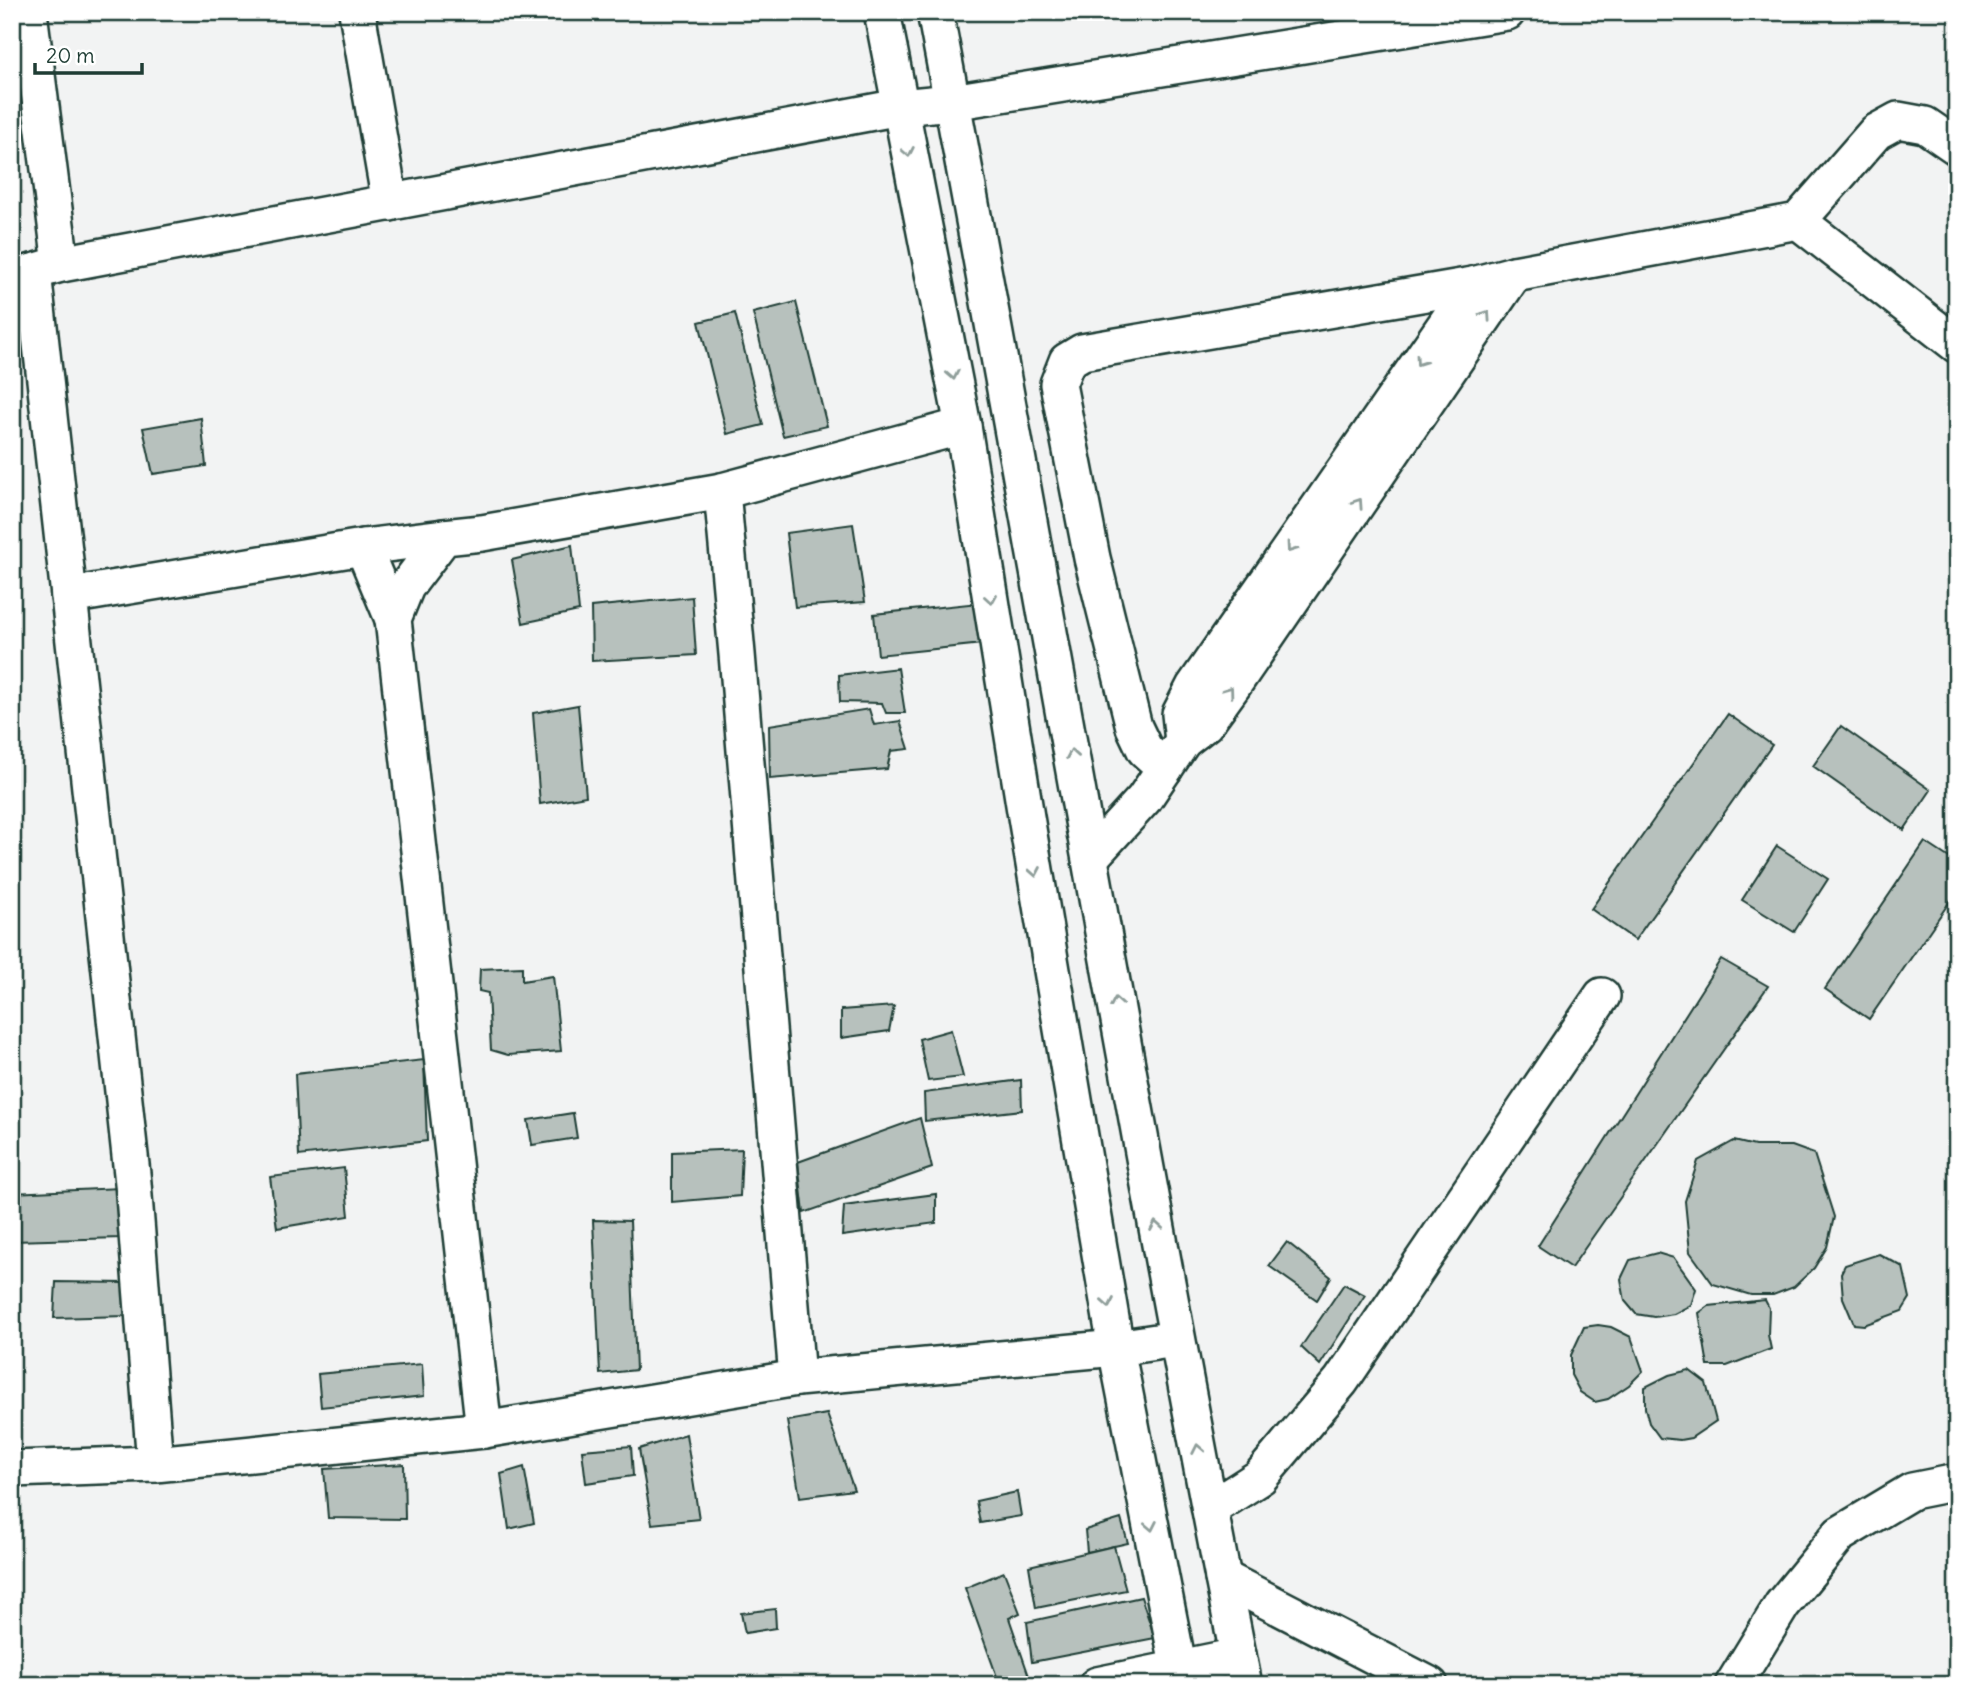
<svg xmlns="http://www.w3.org/2000/svg" width="1969" height="1697" viewBox="0 0 1969 1697" font-family="Delius,sans-serif">
	<style>
		.building { fill: #b7c1bd; stroke: #1f3d34; stroke-width: 2 }
		.lines { fill: none; stroke-linecap: round; stroke-linejoin: round }
		.minor-casing { stroke: #1f3d34; stroke-width: 40 }
		.minor { stroke: #fff; stroke-width: 35 }
		.oneway { stroke: #8f9e9a }
	</style>
	<rect width="100%" height="100%" fill="#f2f3f3"/>
	<filter id="ink" filterUnits="userSpaceOnUse"><feTurbulence type="fractalNoise" baseFrequency=".0143" numOctaves="2"/><feDisplacementMap in="SourceGraphic" scale="14" xChannelSelector="R" yChannelSelector="G"/><feConvolveMatrix kernelMatrix="1 2 1 2 8 2 1 2 1" color-interpolation-filters="sRGB"/></filter>
	<g filter="url(#ink)">
		<g class="building">
			<polygon points="796,302 827,426 783,436 753,313"/>
			<polygon points="735,313 763,425 727,434 699,322"/>
			<polygon points="201,418 206,466 153,474 143,428"/>
			<polygon points="853,524 865,602 795,607 786,533"/>
			<polygon points="572,545 579,611 523,623 512,560"/>
			<polygon points="692,597 696,655 592,661 591,607"/>
			<polygon points="978,603 982,644 878,655 874,614"/>
			<polygon points="898,668 905,713 886,713 882,703 840,702 839,675"/>
			<polygon points="578,705 586,796 540,804 533,713"/>
			<polygon points="869,709 874,725 900,721 909,749 891,751 887,769 770,779 769,725"/>
			<polygon points="1728,714 1772,745 1635,940 1591,909"/>
			<polygon points="1841,726 1931,790 1904,830 1813,766"/>
			<polygon points="1925,842 1957,863 1957,891 1869,1019 1825,989"/>
			<polygon points="1777,846 1828,879 1794,932 1742,900"/>
			<polygon points="1721,959 1768,986 1571,1268 1538,1246"/>
			<polygon points="522,967 522,981 553,976 561,1051 508,1055 491,1050 488,993 479,991 480,969"/>
			<polygon points="894,1006 889,1031 841,1038 841,1010"/>
			<polygon points="951,1030 963,1077 928,1081 919,1039"/>
			<polygon points="424,1060 427,1141 299,1156 295,1074"/>
			<polygon points="1021,1080 1022,1110 925,1121 924,1093"/>
			<polygon points="573,1113 577,1138 532,1145 528,1120"/>
			<polygon points="920,1118 932,1168 804,1213 798,1162"/>
			<polygon points="1734,1141 1755,1146 1792,1146 1814,1154 1834,1217 1827,1247 1814,1268 1794,1287 1773,1295 1751,1295 1713,1284 1690,1252 1685,1201 1698,1161"/>
			<polygon points="742,1149 740,1196 672,1202 672,1152"/>
			<polygon points="344,1168 349,1216 277,1228 270,1177"/>
			<polygon points="120,1188 121,1238 12,1241 12,1193"/>
			<polygon points="936,1194 936,1223 842,1236 844,1206"/>
			<polygon points="593,1220 630,1221 636,1370 600,1374"/>
			<polygon points="1287,1242 1331,1277 1317,1300 1269,1266"/>
			<polygon points="1657,1253 1674,1258 1696,1289 1691,1305 1674,1314 1654,1317 1636,1314 1625,1301 1621,1279 1630,1260"/>
			<polygon points="1879,1254 1903,1267 1910,1298 1902,1311 1864,1325 1854,1324 1843,1298 1841,1273 1845,1265"/>
			<polygon points="56,1282 126,1283 125,1316 54,1318"/>
			<polygon points="1344,1284 1365,1295 1320,1365 1301,1347"/>
			<polygon points="1765,1300 1769,1308 1768,1335 1771,1349 1727,1366 1708,1366 1699,1313 1709,1306"/>
			<polygon points="1598,1325 1611,1327 1631,1337 1643,1371 1629,1385 1608,1399 1595,1402 1580,1392 1571,1375 1571,1355 1584,1327"/>
			<polygon points="422,1364 424,1396 321,1407 318,1374"/>
			<polygon points="1689,1370 1706,1383 1716,1421 1691,1438 1680,1440 1660,1438 1649,1423 1645,1408 1645,1387 1669,1375"/>
			<polygon points="827,1414 854,1490 800,1497 787,1421"/>
			<polygon points="686,1434 699,1519 652,1524 639,1449"/>
			<polygon points="631,1446 633,1476 586,1483 582,1450"/>
			<polygon points="404,1464 405,1519 328,1518 324,1469"/>
			<polygon points="524,1467 534,1523 509,1529 501,1474"/>
			<polygon points="1017,1492 1021,1516 980,1523 976,1501"/>
			<polygon points="1121,1519 1128,1543 1087,1552 1085,1530"/>
			<polygon points="1114,1546 1126,1590 1036,1608 1029,1566"/>
			<polygon points="1004,1572 1020,1613 1009,1618 1030,1679 1000,1685 965,1588"/>
			<polygon points="1141,1597 1155,1638 1032,1662 1027,1622"/>
			<polygon points="775,1609 776,1628 745,1633 741,1613"/>
		</g>
		<g class="lines">
			<defs>
				<g id="minor">
					<polyline points="29,12 61,264"/>
					<polyline points="357,12 390,203"/>
					<polyline points="882,12 963,426 1026,817 1116,1348 1182,1685"/>
					<path d="M935,12C1041,569 1134,1129 1244,1685"/>
					<polyline points="1798,221 1957,345"/>
					<polyline points="33,272 69,596"/>
					<polyline points="12,278 61,264 900,107 952,102 1507,12"/>
					<polyline points="393,619 363,547 444,537"/>
					<polyline points="1183,741 1180,714 1194,687 1473,285"/>
					<polyline points="1165,768 1145,750 1134,727 1092,558 1058,384 1067,361 1082,352 1473,285 1514,274 1798,221 1876,132 1898,120 1925,125 1957,147"/>
					<polyline points="1091,857 1144,799 1183,741 1205,724 1234,684 1514,274"/>
					<polyline points="797,1378 737,654 722,491 963,426"/>
					<polyline points="484,1430 393,619 406,587 444,537 482,533 722,491"/>
					<polyline points="155,1464 133,1183 69,596 363,547"/>
					<polyline points="12,1469 155,1464 484,1430 797,1378 1116,1348 1176,1339"/>
					<polyline points="1210,1509 1260,1477 1341,1381 1602,996"/>
					<polyline points="1223,1578 1430,1685"/>
					<polyline points="1097,1685 1238,1656"/>
					<polyline points="1733,1685 1782,1605 1840,1534 1912,1491 1957,1482"/>
				</g>
			</defs>
			<use href="#minor" class="minor-casing"/>
			<use href="#minor" class="minor"/>
		</g>
		<defs><path id="oneway-chevron" d="M-2-3.5L2.5 0L-2 3.5" fill="none" stroke-width="1.6" stroke-linecap="round" stroke-linejoin="round" transform="scale(1.75)"/></defs>
		<g class="oneway">
			<use href="#oneway-chevron" transform="translate(908 152) rotate(79)"/>
			<use href="#oneway-chevron" transform="translate(1486 315) rotate(-56)"/>
			<use href="#oneway-chevron" transform="translate(1420 361) rotate(125)"/>
			<use href="#oneway-chevron" transform="translate(953 375) rotate(79)"/>
			<use href="#oneway-chevron" transform="translate(1358 503) rotate(-56)"/>
			<use href="#oneway-chevron" transform="translate(1291 548) rotate(125)"/>
			<use href="#oneway-chevron" transform="translate(991 599) rotate(81)"/>
			<use href="#oneway-chevron" transform="translate(1229 691) rotate(-54)"/>
			<use href="#oneway-chevron" transform="translate(1072 754) rotate(-100)"/>
			<use href="#oneway-chevron" transform="translate(1035 872) rotate(80)"/>
			<use href="#oneway-chevron" transform="translate(1116 1002) rotate(-100)"/>
			<use href="#oneway-chevron" transform="translate(1156 1226) rotate(-100)"/>
			<use href="#oneway-chevron" transform="translate(1108 1303) rotate(80)"/>
			<use href="#oneway-chevron" transform="translate(1198 1449) rotate(-101)"/>
			<use href="#oneway-chevron" transform="translate(1151 1526) rotate(79)"/>
		</g>
	</g>
	<rect width="1969" height="1697" fill="none" stroke="#fff" stroke-width="42"/>
	<rect x="21" y="21" width="1927" height="1655" fill="none" stroke="#1f3d34" stroke-width="2.5" filter="url(#ink)"/>
	<path d="M35 63v10h107v-10" fill="none" stroke="#1f3d34" stroke-width="3.5"/>
	<text x="46" y="63" font-size="21" fill="#1f3d34" stroke="#ffffff" stroke-width="5" paint-order="stroke">20 m</text>
</svg>
